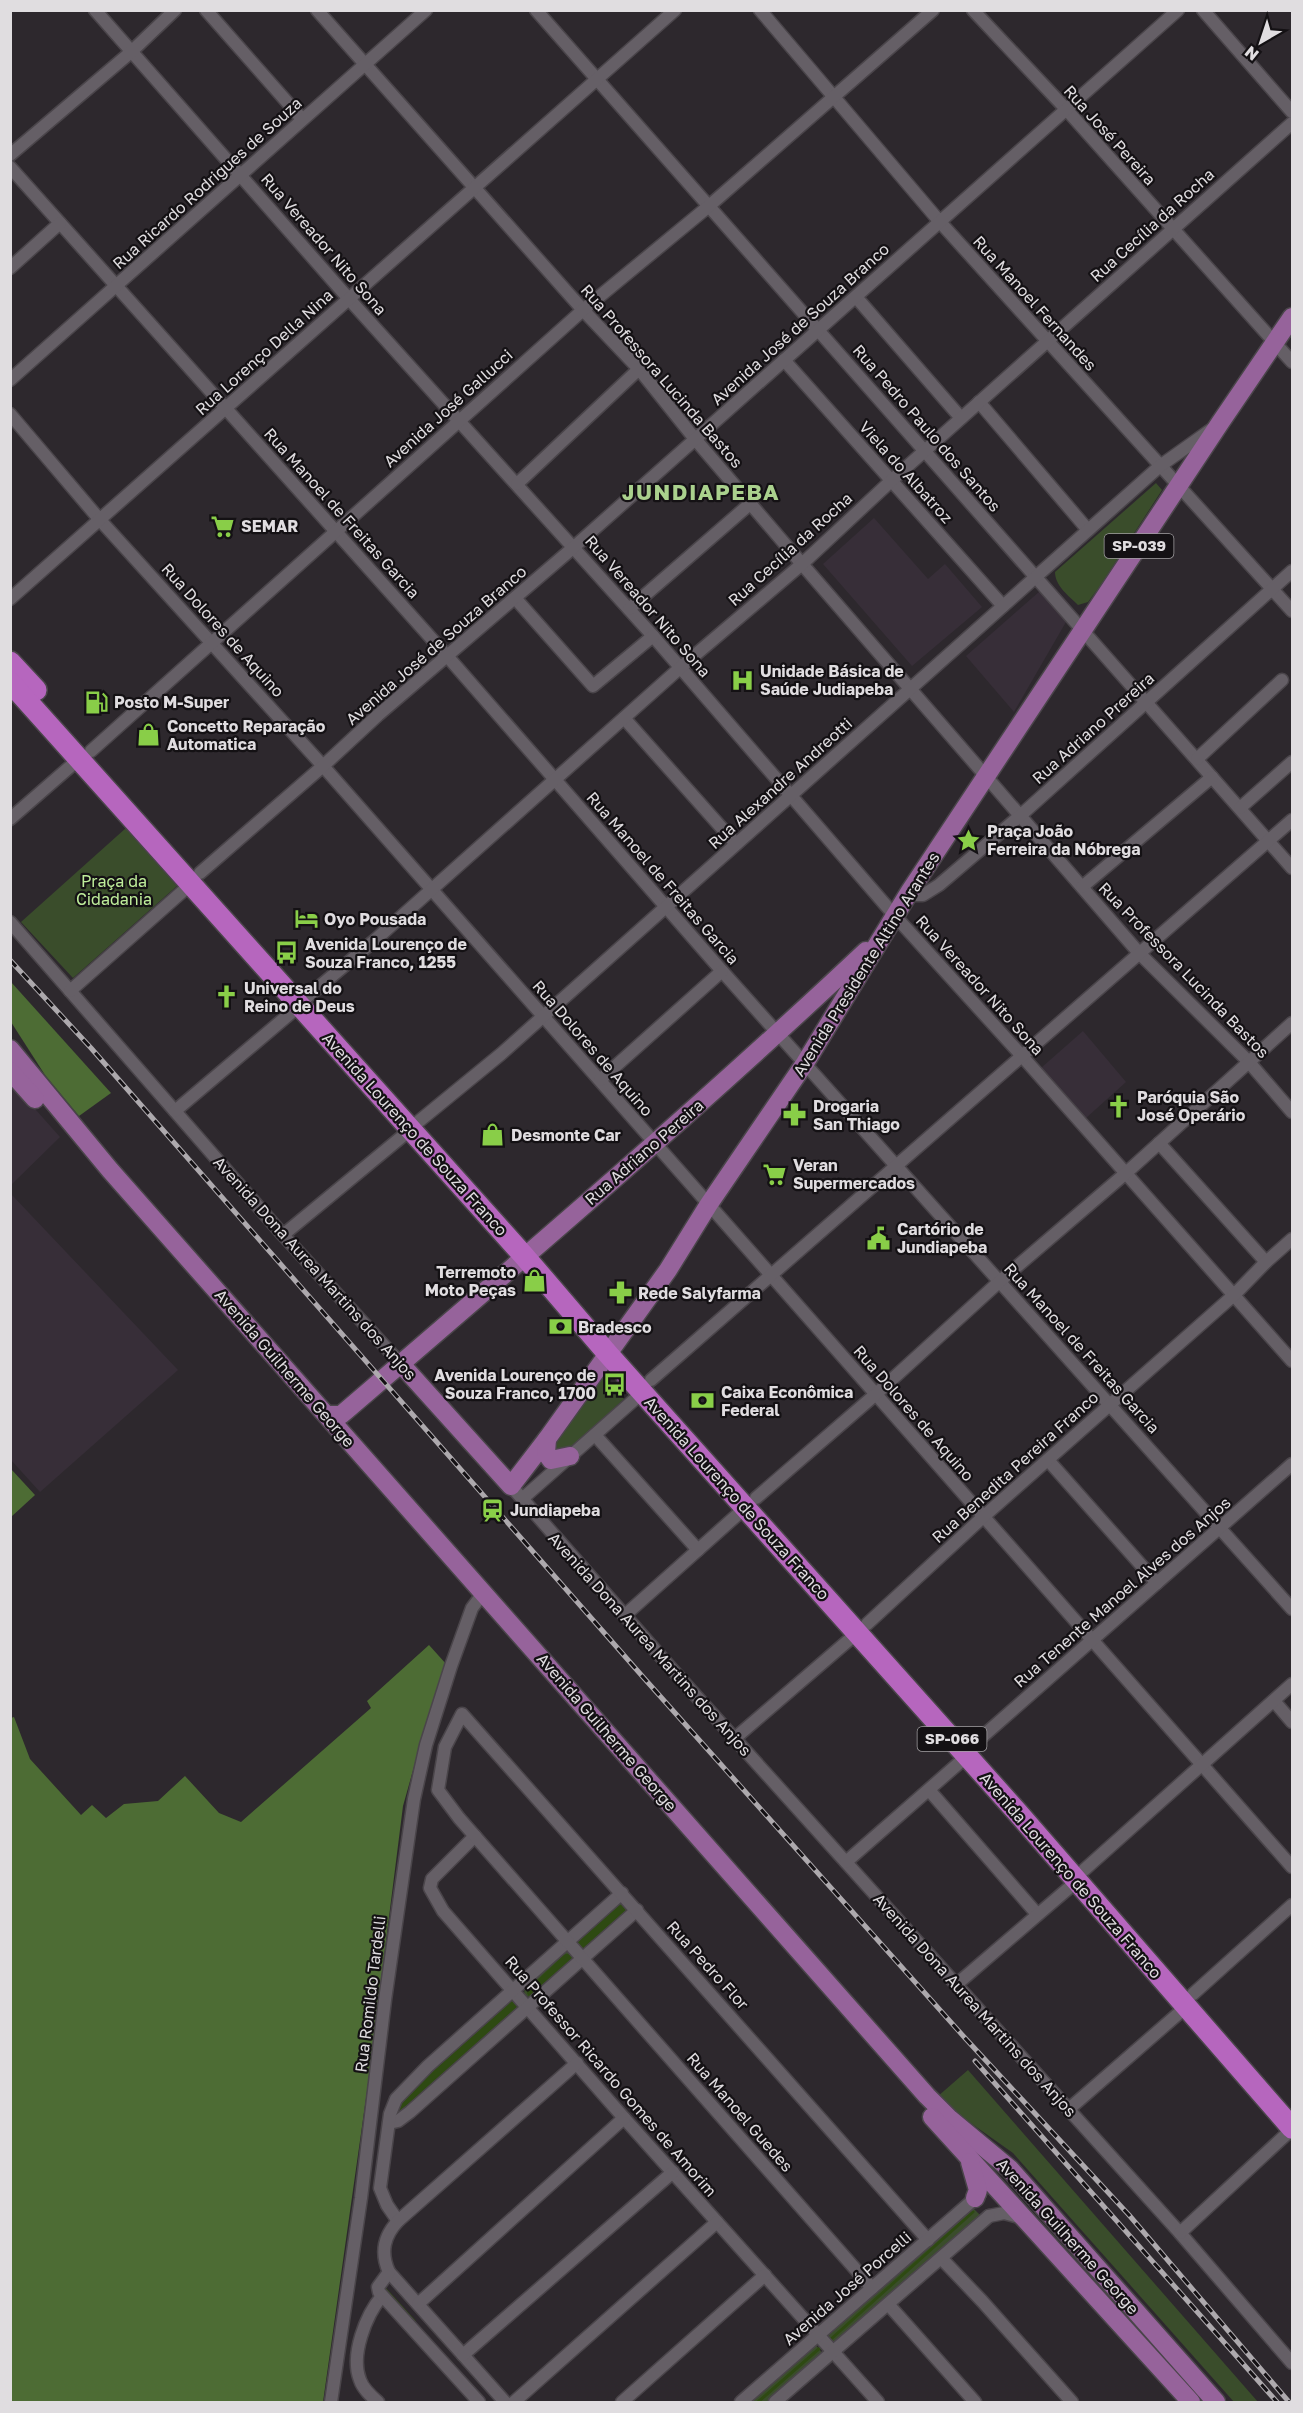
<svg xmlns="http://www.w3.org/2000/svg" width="1303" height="2413" viewBox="0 0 1303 2413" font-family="'Golos Text',sans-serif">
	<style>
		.built { fill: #372e38 }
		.green { fill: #3a4d2b }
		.forest { fill: #4d6c34 }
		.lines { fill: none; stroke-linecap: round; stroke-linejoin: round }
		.stream { stroke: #2e4a12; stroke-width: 3 }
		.canal { stroke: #2e4a12; stroke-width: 10 }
		.street-casing { stroke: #4a454a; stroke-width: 15 }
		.primary-casing { stroke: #4a454a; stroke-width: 21 }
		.highway-casing { stroke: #4a454a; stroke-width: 24 }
		.street { stroke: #655f66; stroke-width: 12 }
		.primary { stroke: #96639b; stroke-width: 18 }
		.highway { stroke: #b666be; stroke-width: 21 }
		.rail-casing { stroke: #ada9ad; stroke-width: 5 }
		.rail { stroke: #141114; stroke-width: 3; stroke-dasharray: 9; stroke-linecap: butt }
		.labels { text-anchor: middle; stroke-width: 4.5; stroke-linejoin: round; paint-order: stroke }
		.shield { fill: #141114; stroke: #a3a0a3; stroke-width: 1.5 }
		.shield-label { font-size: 15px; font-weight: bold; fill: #e0dde0 }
		.street-label { font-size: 16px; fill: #e0dde0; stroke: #141114 }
		.poi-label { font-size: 16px; font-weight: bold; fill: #e0dde0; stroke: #141114; text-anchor: start }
		.park-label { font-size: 16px; fill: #bfee9b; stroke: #141114 }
		.district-label { font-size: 22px; font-weight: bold; letter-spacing: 1.5px; fill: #aad18d; stroke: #141114 }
	</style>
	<rect width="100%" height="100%" fill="#2d282d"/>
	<g class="built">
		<polygon points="874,518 928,579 945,564 982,607 912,666 823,564"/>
		<polygon points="1040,591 1066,622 1014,712 966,656"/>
		<polygon points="1083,1031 1126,1082 1086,1118 1041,1068"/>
		<polygon points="11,1082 60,1137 11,1185"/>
		<polygon points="11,1194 178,1370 40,1492 11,1460"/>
	</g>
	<g class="green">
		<path d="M1156,483L1162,490L1100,586L1088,602L1078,605C1069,596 1055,586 1055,572Z"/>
		<polygon points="126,828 177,886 73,978 21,922"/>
		<polygon points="603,1376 624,1399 569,1450 553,1452 555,1443"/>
		<polygon points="621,1902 630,1909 589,1949 581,1950 577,1943 578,1939"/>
		<polygon points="570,1950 575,1957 532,1998 524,1995 525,1986 566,1951"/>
		<polygon points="513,1999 520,2008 405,2110 398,2108 397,2100 509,2000"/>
		<polygon points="968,2070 1258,2402 1234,2402 1013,2153 948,2107 937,2097"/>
		<polygon points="971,2206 982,2217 834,2347 824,2337"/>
		<polygon points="815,2344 823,2354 768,2402 748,2402"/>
	</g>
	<g class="forest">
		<polygon points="11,982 111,1093 79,1116 45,1075 11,1022"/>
		<polygon points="11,1469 35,1495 11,1517 10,1517"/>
		<polygon points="429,1645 447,1665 424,1731 403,1806 367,2091 323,2402 11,2402 11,1718 14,1717 30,1759 81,1815 92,1805 106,1818 124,1804 158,1801 185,1776 219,1813 241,1822 371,1708 367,1701"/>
	</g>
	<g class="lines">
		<g class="stream">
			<polyline points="385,2289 414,2321"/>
			<polyline points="831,2339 973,2212"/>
			<polyline points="758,2402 821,2347"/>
		</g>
		<g class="canal">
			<polyline points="582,1945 621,1910"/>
			<polyline points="532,1992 567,1959"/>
			<polyline points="402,2106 513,2006"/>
		</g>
		<defs>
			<g id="street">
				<polyline points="95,10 349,299 653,636 895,916 1022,1056 1292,1361"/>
				<polyline points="206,10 302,119"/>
				<polyline points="317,10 583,310 639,369 695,439 802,564 1139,953 1248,1061 1292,1112"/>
				<polyline points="536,10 1292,868"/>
				<polyline points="760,10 940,222 1292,611"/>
				<polyline points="973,10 1066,109 1292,362"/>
				<polyline points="1203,10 1292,112"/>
				<polyline points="10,155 131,52 175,10"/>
				<polyline points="10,167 448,657 722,971 1292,1609"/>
				<polyline points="10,268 60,223"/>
				<polyline points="856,297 961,418"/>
				<polyline points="784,360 1003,606"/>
				<polyline points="10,380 426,10"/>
				<polyline points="979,402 1088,530"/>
				<polyline points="10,414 100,520 323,766 1292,1867"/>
				<polyline points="517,484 639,369"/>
				<polyline points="515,598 593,686 653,636"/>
				<polyline points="10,599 675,10"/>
				<polyline points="629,609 751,503"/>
				<polyline points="624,718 736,844"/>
				<polyline points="91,751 583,310 709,206 933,10"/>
				<polyline points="1197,759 1282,680"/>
				<polyline points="1240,808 1292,762"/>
				<polyline points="10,819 80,758"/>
				<polyline points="200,873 323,766 378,715 574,547 1178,10"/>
				<polyline points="1082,887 1212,777"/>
				<polyline points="910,891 916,895 923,895 939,885 1021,815 1292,571"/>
				<polyline points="10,922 283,1235 401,1364"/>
				<polyline points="70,991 192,883"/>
				<polyline points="307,997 375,940 681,667 802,564 892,480 1292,123"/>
				<polyline points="600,1080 722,971"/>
				<polyline points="175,1111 299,1006"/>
				<polyline points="418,1122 501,1054 1160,466 1212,429"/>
				<polyline points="1159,1143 1266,1262"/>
				<polyline points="283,1235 410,1130"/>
				<polyline points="651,1380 1292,820"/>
				<polyline points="595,1435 698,1550"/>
				<polyline points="1048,1460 1157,1583"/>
				<polyline points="511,1486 670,1667 1180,2233 1292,2363"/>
				<polyline points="756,1498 876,1394 1000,1281 1126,1173 1292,1023"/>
				<polyline points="522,1499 643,1392"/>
				<polyline points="624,1616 746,1507"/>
				<polyline points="867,1624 983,1517 1234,1295 1266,1262 1292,1239"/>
				<polyline points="1274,1701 1292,1722"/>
				<polyline points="734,1739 857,1633"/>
				<polyline points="974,1744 1292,1464"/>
				<polyline points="929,1790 1037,1914"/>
				<polyline points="475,1836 432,1879 430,1888 443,1911 624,2118 878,2402"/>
				<polyline points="846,1862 967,1756"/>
				<polyline points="1084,1870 1292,1684"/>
				<polyline points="957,1984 1077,1881"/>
				<polyline points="1193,1994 1292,1905"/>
				<polyline points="1069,2109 1186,2007"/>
				<polyline points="389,2123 398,2121 410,2112 637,1910"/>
				<polyline points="989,2216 1004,2213 1023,2218"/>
				<polyline points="398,2221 387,2205 380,2188 390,2114 396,2099 428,2066 622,1893"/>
				<polyline points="1180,2233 1292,2129"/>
				<polyline points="941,2258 982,2301 1072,2402"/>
				<polyline points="389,2272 505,2402"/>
				<polyline points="872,2288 459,1818 438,1790 445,1747 462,1714 928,2240"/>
				<polyline points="418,2304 624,2118"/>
				<polyline points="888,2304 975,2402"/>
				<polyline points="463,2355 673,2172"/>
				<polyline points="331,2402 361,2198 385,2000 414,1799 426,1745 451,1666 472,1608 484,1592"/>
				<path d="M378,2402C371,2396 363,2389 360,2380C350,2355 366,2315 382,2296"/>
				<path d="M479,2402L379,2292L378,2287L389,2272C380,2252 384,2236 398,2221L577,2063"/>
				<polyline points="514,2402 717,2222"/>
				<polyline points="622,2402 765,2275"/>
				<polyline points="741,2402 980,2194"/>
				<polyline points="775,2402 989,2216"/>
			</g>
			<g id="primary">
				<polyline points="10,1049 110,1170 927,2096 950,2119 1010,2169 1216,2402"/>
				<polyline points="10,1071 35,1099"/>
				<polyline points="401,1364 511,1486 547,1439 668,1270 709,1204 805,1063 910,891 1220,423 1292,317"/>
				<path d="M327,1415H341C518,1263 696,1111 866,951"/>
				<polyline points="547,1439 546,1453 551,1460 570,1456"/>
				<polyline points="932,2117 1191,2402"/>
				<polyline points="970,2162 978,2190 975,2198"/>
			</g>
			<g id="highway">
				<polyline points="10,662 36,690"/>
				<polyline points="10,682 525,1257 608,1354 1018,1813 1292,2128"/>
			</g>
		</defs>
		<use href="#street" class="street-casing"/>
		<use href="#primary" class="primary-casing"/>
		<use href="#highway" class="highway-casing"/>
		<use href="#street" class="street"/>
		<use href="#primary" class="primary"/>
		<use href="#highway" class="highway"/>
		<defs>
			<g id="rail">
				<polyline points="10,960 91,1048 643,1677 965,2038 1129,2215 1289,2402"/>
				<polyline points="975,2061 1277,2402"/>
			</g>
		</defs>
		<use href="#rail" class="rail-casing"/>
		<use href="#rail" class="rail"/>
	</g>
	<defs>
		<symbol id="supermarket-bare" viewBox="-9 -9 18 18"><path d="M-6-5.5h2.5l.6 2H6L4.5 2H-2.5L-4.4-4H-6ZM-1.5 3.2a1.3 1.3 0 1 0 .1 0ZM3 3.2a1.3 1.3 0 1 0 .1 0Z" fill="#89ce48" stroke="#141114" stroke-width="2.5" paint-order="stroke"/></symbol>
		<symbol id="hospital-bare" viewBox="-9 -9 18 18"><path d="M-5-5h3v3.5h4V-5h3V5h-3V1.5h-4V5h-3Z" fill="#89ce48" stroke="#141114" stroke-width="2.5" paint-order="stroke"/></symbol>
		<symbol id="fuel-bare" viewBox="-9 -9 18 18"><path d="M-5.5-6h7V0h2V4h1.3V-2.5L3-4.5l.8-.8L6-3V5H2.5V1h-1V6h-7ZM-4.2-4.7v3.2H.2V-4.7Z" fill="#89ce48" stroke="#141114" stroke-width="2.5" paint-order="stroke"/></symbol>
		<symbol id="shop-bare" viewBox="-9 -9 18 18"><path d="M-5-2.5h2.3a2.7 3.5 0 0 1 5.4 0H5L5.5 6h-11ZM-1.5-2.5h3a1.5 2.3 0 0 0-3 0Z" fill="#89ce48" stroke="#141114" stroke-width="2.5" paint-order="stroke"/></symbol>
		<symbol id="sight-bare" viewBox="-9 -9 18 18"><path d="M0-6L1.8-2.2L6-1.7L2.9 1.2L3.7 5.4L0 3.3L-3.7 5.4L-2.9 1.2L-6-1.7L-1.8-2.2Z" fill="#89ce48" stroke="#141114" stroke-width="2.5" paint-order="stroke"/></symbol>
		<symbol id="hotel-bare" viewBox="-9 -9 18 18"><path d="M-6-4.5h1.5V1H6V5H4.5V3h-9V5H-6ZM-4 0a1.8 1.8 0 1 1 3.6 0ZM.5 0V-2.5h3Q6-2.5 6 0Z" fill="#89ce48" stroke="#141114" stroke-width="2.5" paint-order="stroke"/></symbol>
		<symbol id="bus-bare" viewBox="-9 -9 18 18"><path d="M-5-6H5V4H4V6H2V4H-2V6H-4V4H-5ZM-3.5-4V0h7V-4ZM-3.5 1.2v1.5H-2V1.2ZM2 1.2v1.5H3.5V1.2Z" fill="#89ce48" stroke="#141114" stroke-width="2.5" paint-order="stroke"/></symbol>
		<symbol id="church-bare" viewBox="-9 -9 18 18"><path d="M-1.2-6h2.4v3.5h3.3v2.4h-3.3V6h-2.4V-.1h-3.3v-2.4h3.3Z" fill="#89ce48" stroke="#141114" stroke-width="2.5" paint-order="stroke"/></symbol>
		<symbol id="pharmacy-bare" viewBox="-9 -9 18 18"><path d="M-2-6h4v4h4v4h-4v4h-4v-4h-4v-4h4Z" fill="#89ce48" stroke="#141114" stroke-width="2.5" paint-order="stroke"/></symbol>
		<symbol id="civic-bare" viewBox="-9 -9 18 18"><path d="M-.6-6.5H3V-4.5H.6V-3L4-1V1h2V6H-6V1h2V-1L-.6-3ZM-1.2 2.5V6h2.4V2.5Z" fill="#89ce48" stroke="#141114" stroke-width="2.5" paint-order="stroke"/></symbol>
		<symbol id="bank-bare" viewBox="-9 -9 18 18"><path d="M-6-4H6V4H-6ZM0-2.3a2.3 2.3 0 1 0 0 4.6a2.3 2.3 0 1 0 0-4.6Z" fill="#89ce48" stroke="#141114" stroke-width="2.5" paint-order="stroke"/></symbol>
		<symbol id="station-bare" viewBox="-9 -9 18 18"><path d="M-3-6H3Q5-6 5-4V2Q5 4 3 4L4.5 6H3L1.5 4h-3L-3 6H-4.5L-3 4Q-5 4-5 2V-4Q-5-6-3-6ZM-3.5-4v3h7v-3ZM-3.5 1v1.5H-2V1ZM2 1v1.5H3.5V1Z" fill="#89ce48" stroke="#141114" stroke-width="2.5" paint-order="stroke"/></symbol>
	</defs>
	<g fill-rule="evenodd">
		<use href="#supermarket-bare" x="206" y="510" width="33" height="33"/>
		<use href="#hospital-bare" x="726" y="664" width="33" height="33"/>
		<use href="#fuel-bare" x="80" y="686" width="33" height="33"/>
		<use href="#shop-bare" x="132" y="718" width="33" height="33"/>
		<use href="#sight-bare" x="952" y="824" width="33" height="33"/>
		<use href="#hotel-bare" x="290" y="902" width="33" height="33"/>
		<use href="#bus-bare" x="270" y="936" width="33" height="33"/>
		<use href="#church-bare" x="210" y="980" width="33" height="33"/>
		<use href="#church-bare" x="1102" y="1090" width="33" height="33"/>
		<use href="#pharmacy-bare" x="778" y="1098" width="33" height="33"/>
		<use href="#shop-bare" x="476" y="1118" width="33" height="33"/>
		<use href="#supermarket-bare" x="758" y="1158" width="33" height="33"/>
		<use href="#civic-bare" x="862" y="1222" width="33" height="33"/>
		<use href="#shop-bare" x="518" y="1264" width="33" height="33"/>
		<use href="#pharmacy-bare" x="604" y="1276" width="33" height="33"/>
		<use href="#bank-bare" x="544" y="1310" width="33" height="33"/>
		<use href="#bus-bare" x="598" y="1368" width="33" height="33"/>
		<use href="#bank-bare" x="686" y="1384" width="33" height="33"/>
		<use href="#station-bare" x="476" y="1494" width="33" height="33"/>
	</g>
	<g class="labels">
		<g class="shield">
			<rect x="1104.5" y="534" width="69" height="24" rx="4.5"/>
			<rect x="917.5" y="1727" width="69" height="24" rx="4.5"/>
		</g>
		<g class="shield-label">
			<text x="1139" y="551">SP-039</text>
			<text x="952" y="1744">SP-066</text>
		</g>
		<g class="street-label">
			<text transform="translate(1110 135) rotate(48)" y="6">Rua José Pereira</text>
			<text transform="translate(207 183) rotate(-42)" y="6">Rua Ricardo Rodrigues de Souza</text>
			<text transform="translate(1152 225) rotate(-42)" y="6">Rua Cecília da Rocha</text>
			<text transform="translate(324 244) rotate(49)" y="6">Rua Vereador Nito Sona</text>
			<text transform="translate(1035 303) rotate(48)" y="6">Rua Manoel Fernandes</text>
			<text transform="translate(800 324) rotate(-42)" y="6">Avenida José de Souza Branco</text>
			<text transform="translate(264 352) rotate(-42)" y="6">Rua Lorenço Della Nina</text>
			<text transform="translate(662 376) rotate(49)" y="6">Rua Professora Lucinda Bastos</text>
			<text transform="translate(448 408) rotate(-42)" y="6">Avenida José Gallucci</text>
			<text transform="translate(927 428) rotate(49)" y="6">Rua Pedro Paulo dos Santos</text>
			<text transform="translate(906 472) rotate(48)" y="6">Viela do Albatroz</text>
			<text transform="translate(342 513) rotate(48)" y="6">Rua Manoel de Freitas Garcia</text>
			<text transform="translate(790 549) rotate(-42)" y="6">Rua Cecília da Rocha</text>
			<text transform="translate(648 606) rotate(49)" y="6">Rua Vereador Nito Sona</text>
			<text transform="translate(223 630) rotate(48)" y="6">Rua Dolores de Aquino</text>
			<text transform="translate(436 645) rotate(-41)" y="6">Avenida José de Souza Branco</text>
			<text transform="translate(1093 728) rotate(-42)" y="6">Rua Adriano Prereira</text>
			<text transform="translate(780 783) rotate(-42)" y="6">Rua Alexandre Andreotti</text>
			<text transform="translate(663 878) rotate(49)" y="6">Rua Manoel de Freitas Garcia</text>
			<text transform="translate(866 964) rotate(-58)" y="6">Avenida Presidente Altino Arantes</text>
			<text transform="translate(1184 970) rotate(46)" y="6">Rua Professora Lucinda Bastos</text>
			<text transform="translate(980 985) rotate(48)" y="6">Rua Vereador Nito Sona</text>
			<text transform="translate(593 1048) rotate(49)" y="6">Rua Dolores de Aquino</text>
			<text transform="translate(415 1134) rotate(48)" y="6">Avenida Lourenço de Souza Franco</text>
			<text transform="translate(644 1152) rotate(-41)" y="6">Rua Adriano Pereira</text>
			<text transform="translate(315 1268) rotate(48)" y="6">Avenida Dona Aurea Martins dos Anjos</text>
			<text transform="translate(1082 1348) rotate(48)" y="6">Rua Manoel de Freitas Garcia</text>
			<text transform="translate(285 1368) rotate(49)" y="6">Avenida Guilherme George</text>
			<text transform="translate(914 1413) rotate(49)" y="6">Rua Dolores de Aquino</text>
			<text transform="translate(1015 1467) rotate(-42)" y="6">Rua Benedita Pereira Franco</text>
			<text transform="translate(737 1498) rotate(48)" y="6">Avenida Lourenço de Souza Franco</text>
			<text transform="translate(1122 1592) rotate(-41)" y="6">Rua Tenente Manoel Alves dos Anjos</text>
			<text transform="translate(650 1644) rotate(48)" y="6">Avenida Dona Aurea Martins dos Anjos</text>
			<text transform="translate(607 1732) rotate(49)" y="6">Avenida Guilherme George</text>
			<text transform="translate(1071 1875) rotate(49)" y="6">Avenida Lourenço de Souza Franco</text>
			<text transform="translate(708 1965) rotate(48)" y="6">Rua Pedro Flor</text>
			<text transform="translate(370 1994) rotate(-83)" y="6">Rua Romildo Tardelli</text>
			<text transform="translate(975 2005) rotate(48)" y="6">Avenida Dona Aurea Martins dos Anjos</text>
			<text transform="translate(611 2076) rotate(49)" y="6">Rua Professor Ricardo Gomes de Amorim</text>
			<text transform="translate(740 2112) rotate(49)" y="6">Rua Manoel Guedes</text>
			<text transform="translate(1068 2236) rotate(48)" y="6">Avenida Guilherme George</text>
			<text transform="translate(847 2288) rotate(-41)" y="6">Avenida José Porcelli</text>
		</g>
		<g class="poi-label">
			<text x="241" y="532">SEMAR</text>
			<text x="760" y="677">Unidade Básica de<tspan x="760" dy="18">Saúde Judiapeba</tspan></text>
			<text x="114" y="708">Posto M-Super</text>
			<text x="167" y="732">Concetto Reparação<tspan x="167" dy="18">Automatica</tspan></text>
			<text x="987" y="837">Praça João<tspan x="987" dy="18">Ferreira da Nóbrega</tspan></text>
			<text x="324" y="925">Oyo Pousada</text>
			<text x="305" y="950">Avenida Lourenço de<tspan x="305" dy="18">Souza Franco, 1255</tspan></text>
			<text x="244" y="994">Universal do<tspan x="244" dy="18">Reino de Deus</tspan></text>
			<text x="1137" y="1103">Paróquia São<tspan x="1137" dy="18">José Operário</tspan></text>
			<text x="813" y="1112">Drogaria<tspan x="813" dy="18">San Thiago</tspan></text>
			<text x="511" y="1141">Desmonte Car</text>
			<text x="793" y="1171">Veran<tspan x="793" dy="18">Supermercados</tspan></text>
			<text x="897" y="1235">Cartório de<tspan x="897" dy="18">Jundiapeba</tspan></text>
			<text x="516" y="1278" text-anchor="end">Terremoto<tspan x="516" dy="18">Moto Peças</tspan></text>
			<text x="638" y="1299">Rede Salyfarma</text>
			<text x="578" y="1333">Bradesco</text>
			<text x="596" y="1381" text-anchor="end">Avenida Lourenço de<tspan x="596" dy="18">Souza Franco, 1700</tspan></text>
			<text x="721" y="1398">Caixa Econômica<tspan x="721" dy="18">Federal</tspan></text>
			<text x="510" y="1516">Jundiapeba</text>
		</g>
		<g class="park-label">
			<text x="114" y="887">Praça da<tspan x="114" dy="18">Cidadania</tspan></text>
		</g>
		<g class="district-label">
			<text x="701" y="500">JUNDIAPEBA</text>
		</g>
	</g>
	<rect width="1303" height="2413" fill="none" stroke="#e0dde0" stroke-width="24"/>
	<g transform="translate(1261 42) rotate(219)" stroke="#141114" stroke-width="4.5" paint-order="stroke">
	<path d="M0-4.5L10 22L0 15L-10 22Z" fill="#e0dde0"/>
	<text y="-9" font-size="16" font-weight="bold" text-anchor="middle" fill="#e0dde0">N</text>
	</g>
</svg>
